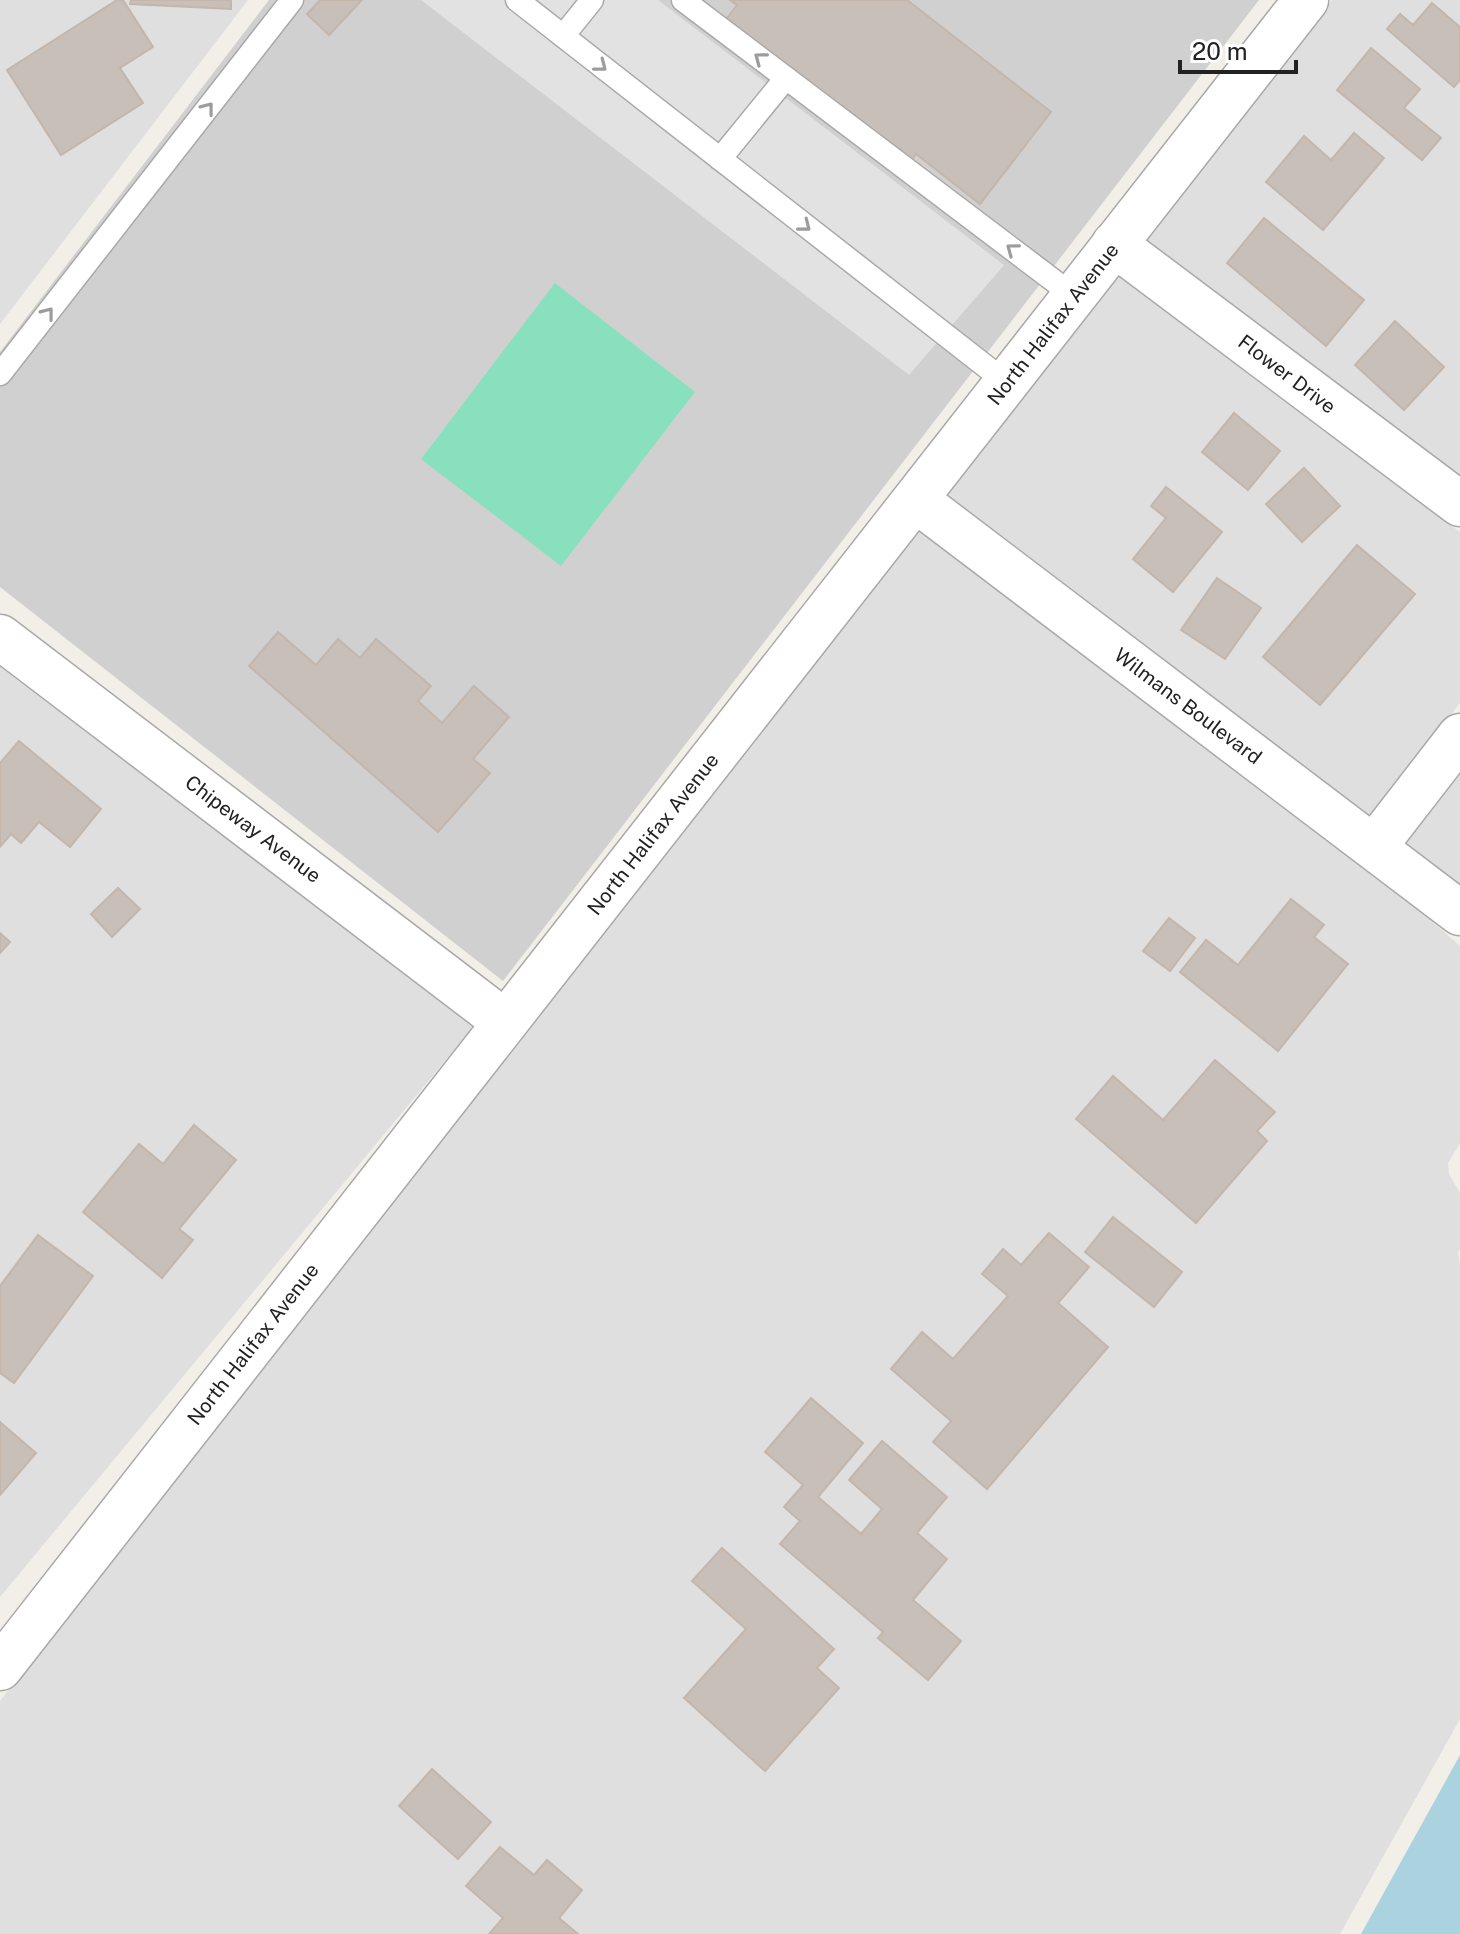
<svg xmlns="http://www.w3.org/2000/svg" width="1460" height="1934" viewBox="0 0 1460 1934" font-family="'Public Sans',sans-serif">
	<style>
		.residential { fill: #e0dfdf }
		.religious { fill: #d0d0d0 }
		.pitch { fill: #88e0be }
		.parking { fill: #e2e2e2 }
		.water { fill: #aad3df }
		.building { fill: #c7bfb8; stroke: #c4b6ab; stroke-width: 2 }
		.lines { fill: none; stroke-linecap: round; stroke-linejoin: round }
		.service-casing { stroke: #a9a9a9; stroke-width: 25 }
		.minor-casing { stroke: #a9a9a9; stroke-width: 47 }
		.tertiary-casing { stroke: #a9a9a9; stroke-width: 47 }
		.service { stroke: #fff; stroke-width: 22 }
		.minor { stroke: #fff; stroke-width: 44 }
		.tertiary { stroke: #fff; stroke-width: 44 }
		.oneway { stroke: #9c9c9c }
		.labels { text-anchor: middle; stroke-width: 8; stroke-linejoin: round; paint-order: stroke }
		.street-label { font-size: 20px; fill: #222; stroke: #fff }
	</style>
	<rect width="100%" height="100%" fill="#f2efe9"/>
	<g class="residential">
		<polygon points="0,0 248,0 0,324"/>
		<polygon points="1332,0 1460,0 1460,479 1144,239"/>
		<polygon points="1117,274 1460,532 1460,703 1372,817 946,495"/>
		<polygon points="919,529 1410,902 1460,946 1460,1143 1448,1163 1449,1174 1460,1193 1460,1249 1458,1252 1460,1266 1460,1719 1340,1934 0,1934 0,1701"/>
		<polygon points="0,665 474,1026 0,1597"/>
		<polygon points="1460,769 1460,885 1404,842"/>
	</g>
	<polygon class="religious" points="269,0 1259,0 503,981 0,587 0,352"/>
	<polygon class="pitch" points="555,283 695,392 561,566 421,459"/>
	<polygon class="parking" points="421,0 658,0 1004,265 909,375"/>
	<polygon class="water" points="1460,1755 1460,1934 1361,1934"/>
	<g class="building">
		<polygon points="117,0 123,0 153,47 120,68 143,103 61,155 7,70"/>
		<polygon points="131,0 231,0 231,9 130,4"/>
		<polygon points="320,0 362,0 329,35 307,14"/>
		<polygon points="730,0 907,0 1051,112 980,204 916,154 908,165 724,22 737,5"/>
		<polygon points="1432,3 1460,27 1460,80 1454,87 1387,29 1400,14 1413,25"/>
		<polygon points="1371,48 1420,89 1404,108 1441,138 1422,160 1337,90"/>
		<polygon points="1354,133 1384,158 1323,230 1266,182 1304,136 1331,160"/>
		<polygon points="1264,218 1364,300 1326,346 1227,263"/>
		<polygon points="1395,321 1444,367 1404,410 1355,365"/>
		<polygon points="1234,413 1280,451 1248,490 1202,452"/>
		<polygon points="1304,468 1340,506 1302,542 1266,504"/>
		<polygon points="1166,487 1222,532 1173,592 1133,559 1166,518 1151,506"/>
		<polygon points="1357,545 1415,594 1320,705 1263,657"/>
		<polygon points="1217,578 1261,608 1225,659 1181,630"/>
		<polygon points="278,632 316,665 338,639 360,658 376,639 431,686 418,701 442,723 474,686 509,717 473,759 490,773 438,832 249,666"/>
		<polygon points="19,741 101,809 70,847 39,822 21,843 11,834 0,847 0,763"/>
		<polygon points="118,888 140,909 112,937 91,914"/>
		<polygon points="1291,899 1324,925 1314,937 1348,964 1278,1051 1180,972 1206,940 1238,965"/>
		<polygon points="1169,918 1195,938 1170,971 1143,951"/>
		<polygon points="0,933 10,942 0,953"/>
		<polygon points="1215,1060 1275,1112 1257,1131 1267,1141 1196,1223 1076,1119 1113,1076 1163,1120"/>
		<polygon points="194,1125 236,1160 179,1229 193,1240 162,1278 83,1212 139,1144 163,1164"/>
		<polygon points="1113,1217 1182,1272 1154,1307 1085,1252"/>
		<polygon points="1049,1233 1089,1267 1058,1303 1108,1347 987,1489 933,1442 951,1421 891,1369 922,1332 953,1359 1008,1296 982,1274 1003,1249 1021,1265"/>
		<polygon points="38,1235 93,1276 14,1383 0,1373 0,1286"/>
		<polygon points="811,1398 863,1443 818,1497 861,1534 882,1509 849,1480 882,1441 947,1497 917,1533 947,1559 913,1600 961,1641 928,1680 878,1638 883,1632 780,1544 800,1521 784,1507 803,1485 765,1452"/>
		<polygon points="0,1422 36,1453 0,1495"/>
		<polygon points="722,1548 834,1649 817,1668 839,1688 765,1771 684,1698 746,1629 692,1581"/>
		<polygon points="432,1769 491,1822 458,1859 399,1806"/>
		<polygon points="500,1847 534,1875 547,1860 582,1890 559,1918 578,1934 489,1934 503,1918 466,1886"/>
	</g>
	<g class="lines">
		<defs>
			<g id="service">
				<polyline points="517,0 1007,383"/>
				<polyline points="683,0 1074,296"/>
				<polyline points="563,36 592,0"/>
				<polyline points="720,159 786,78"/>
				<polyline points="0,374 292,0"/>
			</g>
			<g id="minor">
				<polyline points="1114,244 1460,504"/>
				<polyline points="916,500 1460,913"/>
				<polyline points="0,637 505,1022"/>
				<polyline points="1374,847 1460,736"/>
			</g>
			<polyline id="tertiary" points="0,1668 1306,0"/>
		</defs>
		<use href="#service" class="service-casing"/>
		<use href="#minor" class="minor-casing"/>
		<use href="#tertiary" class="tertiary-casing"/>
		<use href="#service" class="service"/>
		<use href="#minor" class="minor"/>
		<use href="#tertiary" class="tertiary"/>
	</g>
	<defs><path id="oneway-chevron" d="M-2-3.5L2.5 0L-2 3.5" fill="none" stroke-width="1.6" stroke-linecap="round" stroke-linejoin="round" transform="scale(2)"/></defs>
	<g class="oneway">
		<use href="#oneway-chevron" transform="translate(760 58) rotate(-143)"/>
		<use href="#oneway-chevron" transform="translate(601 66) rotate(38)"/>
		<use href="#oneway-chevron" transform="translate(208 108) rotate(-52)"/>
		<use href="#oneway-chevron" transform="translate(805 226) rotate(38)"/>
		<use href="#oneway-chevron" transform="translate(1012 249) rotate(-143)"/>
		<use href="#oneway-chevron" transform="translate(48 313) rotate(-52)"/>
	</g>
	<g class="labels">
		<g class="street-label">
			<text transform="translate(1053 324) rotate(-52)" y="7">North Halifax Avenue</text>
			<text transform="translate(1287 374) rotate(37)" y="7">Flower Drive</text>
			<text transform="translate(1188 706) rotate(37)" y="7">Wilmans Boulevard</text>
			<text transform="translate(253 829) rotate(37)" y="7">Chipeway Avenue</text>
			<text transform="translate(653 834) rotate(-52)" y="7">North Halifax Avenue</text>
			<text transform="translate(253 1344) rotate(-52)" y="7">North Halifax Avenue</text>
		</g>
	</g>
	<path d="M1180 60v12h116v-12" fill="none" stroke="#222222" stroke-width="4"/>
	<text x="1192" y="60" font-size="24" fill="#222222" stroke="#ffffff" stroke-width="6" paint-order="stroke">20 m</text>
</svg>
